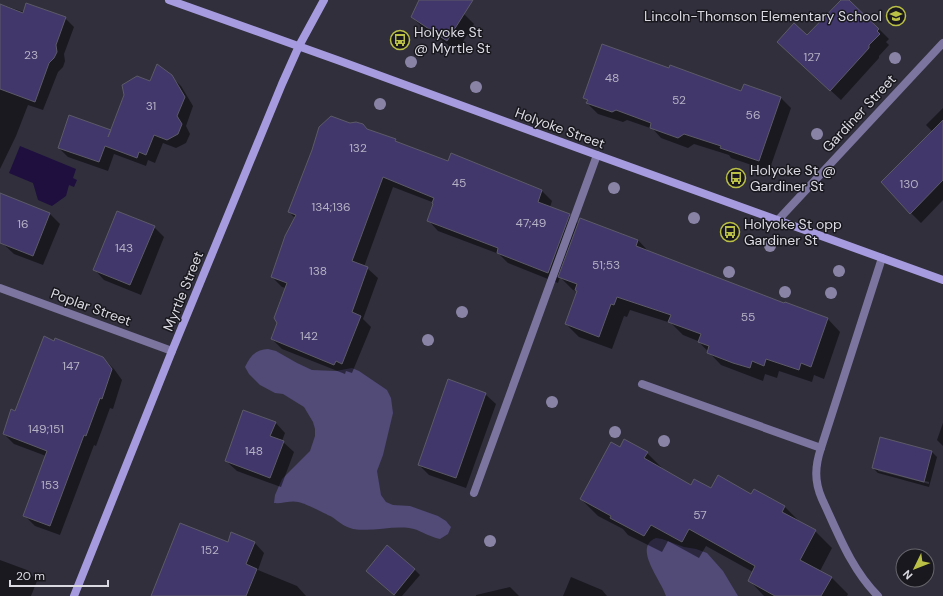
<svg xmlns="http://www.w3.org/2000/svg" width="943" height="596" viewBox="0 0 943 596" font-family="'DM Sans',sans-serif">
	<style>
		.green { fill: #524a77 }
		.water { fill: #1e0f3f }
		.shadow { fill: #0007; fill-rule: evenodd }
		.building { fill: #42376a; stroke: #5c5a68 }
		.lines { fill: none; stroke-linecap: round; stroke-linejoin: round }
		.service { stroke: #7c75a0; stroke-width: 8 }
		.minor { stroke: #7c75a0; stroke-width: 8 }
		.secondary { stroke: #a79be0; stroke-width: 8 }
		.tree { fill: #8984a6 }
		.labels { text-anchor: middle; stroke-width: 3; stroke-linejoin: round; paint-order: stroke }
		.number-label { font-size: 12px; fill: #b5b1c5 }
		.poi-label { font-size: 14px; fill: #dbdae3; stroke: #19181e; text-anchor: start }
		.street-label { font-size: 14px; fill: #dbdae3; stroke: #19181e }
	</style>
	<rect width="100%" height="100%" fill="#312f3c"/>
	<g class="green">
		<path d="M268,349L276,351L297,363L312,370L336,371L352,368L359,371L387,390L391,398L393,413L383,455L377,471L381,495L386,502L393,505L410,506L438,516L446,521L451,527L448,534L440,539C429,537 419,529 409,528C390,526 372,532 353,529C345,527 339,522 332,517C324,513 307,504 298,502C291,500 282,504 274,503L275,495L282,479L310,451L315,436V429L313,422L304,407L283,394L275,393L260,385L249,374L245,367C250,356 255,350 268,349Z"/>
		<path d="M656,538L662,539L684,547L696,549L707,553L723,571L738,596H666C662,581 632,547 656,538Z"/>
	</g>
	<polygon class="water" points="20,146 76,169 73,178 77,180 74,187 69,185 66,196 52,206 38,200 33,183 9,173"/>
	<g class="shadow">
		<polygon points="423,0 443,0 464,14 474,24 457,51 422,27 412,17"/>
		<polygon points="842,0 847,0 879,29 889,39 886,42 889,45 879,56 879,58 841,100 778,42 807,37"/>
		<polygon points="0,4 24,12 65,18 74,27 64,54 65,61 63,67 58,72 43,110 28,105 16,136 0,169"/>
		<polygon points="670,69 742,92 744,85 781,98 791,108 769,171 731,158 729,155 694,144 688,148 661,138 653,129 627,120 623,122 598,114 587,103 588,101 584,98"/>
		<polygon points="171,76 181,86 193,106 186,126 190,134 186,143 176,148 163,143 155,163 148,160 146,166 114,154 108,171 68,157 59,148 110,131 151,83"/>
		<polygon points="943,108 943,200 921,223 911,213 932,131 926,125"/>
		<polygon points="368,131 395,140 399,144 448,162 514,179 542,191 552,201 550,207 569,215 579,224 638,240 650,253 785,305 827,318 840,332 824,379 814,375 812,382 779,371 777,378 765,374 763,381 721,365 698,341 683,335 671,323 630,310 627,317 624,316 612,349 579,337 566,324 578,292 573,290 560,277 558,283 508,263 499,254 438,231 428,220 434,205 432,202 393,187 364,267 367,268 378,278 363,319 371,327 352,373 346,371 345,374 282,349 272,339 278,323 286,288 282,287 272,277 295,218 289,212"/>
		<polygon points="0,194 50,214 60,224 43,265 14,254 0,241"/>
		<polygon points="154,227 164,237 141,295 104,280 94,269"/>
		<polygon points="54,342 103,358 114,369 122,380 113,409 110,408 96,446 94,445 60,535 35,526 24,515 46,456 14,444 4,434"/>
		<polygon points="485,394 496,404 466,488 429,475 419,465"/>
		<polygon points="275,422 285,433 282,441 294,452 281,487 237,471 226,461"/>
		<polygon points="943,423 943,446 937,440"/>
		<polygon points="620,448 647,453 664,470 691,486 752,495 754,490 785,507 801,523 815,531 832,548 820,571 831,577 848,594 847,596 764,596 749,580 753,572 706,546 699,558 668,541 662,552 628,535 623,529 598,516 581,499"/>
		<path d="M932,452L937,457L929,487L878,473L873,468ZM878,469L929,482V484L878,471Z"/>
		<polygon points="254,542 264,553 258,570 297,586 306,596 246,596 227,588 223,596 152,596 228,543"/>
		<polygon points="0,560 27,570 37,581 31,596 0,596"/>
		<polygon points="414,569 420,575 402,596 396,596 372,576"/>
		<polygon points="571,577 602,590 607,596 563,596"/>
		<polygon points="510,587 519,596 476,596 476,595"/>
	</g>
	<g class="building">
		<polygon points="419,0 473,0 447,41 411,17"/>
		<polygon points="841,0 849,0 879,29 877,31 880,34 869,45 869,48 830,91 777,42 794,23 807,35"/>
		<polygon points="26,3 66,17 56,45 57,52 54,58 49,63 35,102 0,89 0,4 23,13"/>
		<polygon points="602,44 669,68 670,65 741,91 744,84 781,97 759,161 720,148 721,146 684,134 678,138 650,128 651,123 616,110 612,112 586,103 588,100 583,98"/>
		<polygon points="157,64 172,75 185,97 177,116 182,124 178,134 167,140 154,135 146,155 139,152 137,158 105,146 99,162 58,148 69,115 111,130 108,137 124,95 122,85 137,76 150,81"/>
		<polygon points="331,116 350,123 356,122 363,124 367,129 396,139 395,141 448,161 451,153 542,190 538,202 570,214 548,273 497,253 498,248 427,221 433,204 432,203 434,198 383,177 352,261 368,267 352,312 361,316 342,364 336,361 334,365 271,339 277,323 274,318 287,283 271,277 285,236 296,215 288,212 312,150 319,127"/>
		<polygon points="943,120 943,180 910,214 881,182"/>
		<polygon points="0,193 50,213 33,256 0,243"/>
		<polygon points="117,211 155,226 130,285 93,270"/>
		<polygon points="580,218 638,240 636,246 784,303 785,302 828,318 811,367 801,363 799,370 766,359 764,366 752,361 750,368 733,363 707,353 709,346 698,342 701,334 668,322 671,315 617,297 614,305 611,304 599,337 565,324 577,291 575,290 577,284 558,277"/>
		<polygon points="44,336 54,341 55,338 103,357 112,369 102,399 100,398 86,436 84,435 50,526 23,516 47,451 3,434 11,409 15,411"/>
		<polygon points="448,379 486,393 456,478 418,465"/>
		<polygon points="243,410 276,422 270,436 284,441 270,478 225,461"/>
		<polygon points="880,437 932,451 924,482 872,468"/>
		<polygon points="624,439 648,452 644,458 691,485 694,479 711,488 718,475 751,494 754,489 785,506 782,512 816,530 800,560 832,577 821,596 775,596 748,581 755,566 689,529 682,542 651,525 644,536 610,518 611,516 580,499 611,442 620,447"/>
		<polygon points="180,523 228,542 231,532 255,542 246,564 257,569 246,596 151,596"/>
		<polygon points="387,545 415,569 394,595 366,571"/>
	</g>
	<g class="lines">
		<g class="service">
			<polyline points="642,384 821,448"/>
			<polyline points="474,493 597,155"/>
			<path d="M878,596C851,569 838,533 822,499C814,481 815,466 821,448L882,258"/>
		</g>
		<g class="minor">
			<polyline points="778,220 943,43"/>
			<polyline points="0,288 172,351"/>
		</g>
		<g class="secondary">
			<polyline points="169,0 340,61 597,155 943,280"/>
			<polyline points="74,596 172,351 282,84 299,46 324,0"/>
		</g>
	</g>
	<g class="tree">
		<circle cx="895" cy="58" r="6"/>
		<circle cx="411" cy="62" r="6"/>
		<circle cx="476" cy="87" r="6"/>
		<circle cx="380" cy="104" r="6"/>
		<circle cx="817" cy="134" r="6"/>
		<circle cx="614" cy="188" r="6"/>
		<circle cx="694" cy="218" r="6"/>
		<circle cx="770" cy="246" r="6"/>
		<circle cx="839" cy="271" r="6"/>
		<circle cx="729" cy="272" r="6"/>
		<circle cx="785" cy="292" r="6"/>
		<circle cx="831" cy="293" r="6"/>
		<circle cx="462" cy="312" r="6"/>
		<circle cx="428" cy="340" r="6"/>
		<circle cx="552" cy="402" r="6"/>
		<circle cx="615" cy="432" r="6"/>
		<circle cx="664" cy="441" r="6"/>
		<circle cx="490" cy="541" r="6"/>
	</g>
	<defs>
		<symbol id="school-ring" viewBox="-11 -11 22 22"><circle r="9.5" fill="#19181e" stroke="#bac045" stroke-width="1.5"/><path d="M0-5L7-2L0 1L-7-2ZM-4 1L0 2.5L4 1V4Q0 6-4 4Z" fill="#bac045"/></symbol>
		<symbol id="bus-ring" viewBox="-11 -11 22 22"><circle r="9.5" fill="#19181e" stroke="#bac045" stroke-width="1.5"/><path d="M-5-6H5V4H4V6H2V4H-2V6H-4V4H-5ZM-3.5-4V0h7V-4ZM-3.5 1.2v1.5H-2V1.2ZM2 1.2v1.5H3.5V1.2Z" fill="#bac045"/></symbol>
	</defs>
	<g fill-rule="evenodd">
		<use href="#school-ring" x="885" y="5" width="22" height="22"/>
		<use href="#bus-ring" x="389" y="29" width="22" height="22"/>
		<use href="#bus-ring" x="725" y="167" width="22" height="22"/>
		<use href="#bus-ring" x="719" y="221" width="22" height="22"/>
	</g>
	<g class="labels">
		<g class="number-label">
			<text x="31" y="59">23</text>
			<text x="812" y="61">127</text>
			<text x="612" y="82">48</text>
			<text x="679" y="104">52</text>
			<text x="151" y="110">31</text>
			<text x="753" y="119">56</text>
			<text x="358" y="152">132</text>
			<text x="459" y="187">45</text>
			<text x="909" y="188">130</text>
			<text x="331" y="211">134;136</text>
			<text x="531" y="227">47;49</text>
			<text x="23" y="228">16</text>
			<text x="124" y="252">143</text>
			<text x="606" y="269">51;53</text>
			<text x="318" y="275">138</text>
			<text x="748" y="321">55</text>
			<text x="309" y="340">142</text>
			<text x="71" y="370">147</text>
			<text x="46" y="433">149;151</text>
			<text x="254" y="455">148</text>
			<text x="50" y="489">153</text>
			<text x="700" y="519">57</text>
			<text x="210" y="554">152</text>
		</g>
		<g class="poi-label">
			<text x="882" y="21" text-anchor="end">Lincoln-Thomson Elementary School</text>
			<text x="414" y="37">Holyoke St<tspan x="414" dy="16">@ Myrtle St</tspan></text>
			<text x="750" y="175">Holyoke St @<tspan x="750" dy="16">Gardiner St</tspan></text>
			<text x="744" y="229">Holyoke St opp<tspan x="744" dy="16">Gardiner St</tspan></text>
		</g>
		<g class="street-label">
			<text transform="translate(859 113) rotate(-47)" y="5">Gardiner Street</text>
			<text transform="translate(560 128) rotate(20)" y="5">Holyoke Street</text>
			<text transform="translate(183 291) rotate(-68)" y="5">Myrtle Street</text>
			<text transform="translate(91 307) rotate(20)" y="5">Poplar Street</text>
		</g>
	</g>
	<g transform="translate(915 568) rotate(227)"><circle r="19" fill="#19181e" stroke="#67666d"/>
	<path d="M0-3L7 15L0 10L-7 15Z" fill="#bac045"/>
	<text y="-6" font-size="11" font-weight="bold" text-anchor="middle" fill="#dbdae3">N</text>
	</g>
	<path d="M10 580v6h98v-6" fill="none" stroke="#dbdae3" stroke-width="2"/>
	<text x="16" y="580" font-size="12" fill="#dbdae3" stroke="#19181e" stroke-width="3" paint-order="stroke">20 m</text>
</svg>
